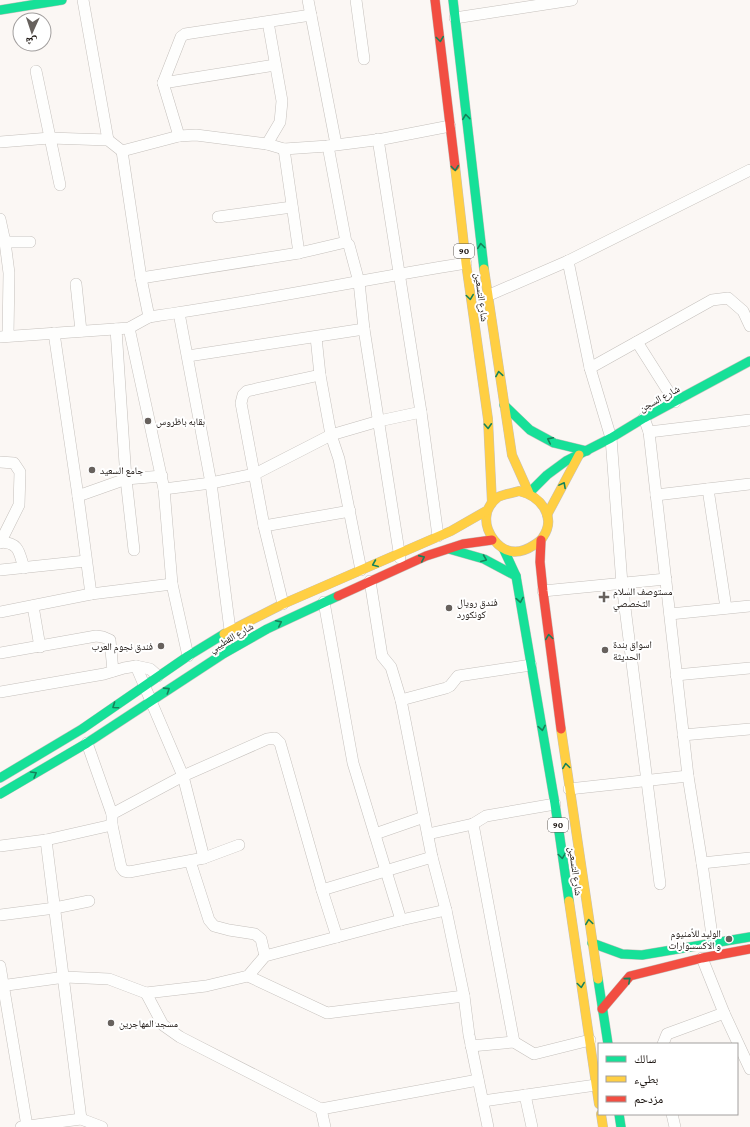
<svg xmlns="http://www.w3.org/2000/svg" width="750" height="1127" viewBox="0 0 750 1127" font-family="'Crimson Pro','Noto Naskh Arabic',serif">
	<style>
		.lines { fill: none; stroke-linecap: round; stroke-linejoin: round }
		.street-casing { stroke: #c5c0bc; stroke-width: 12 }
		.fast-casing { stroke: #c5c0bc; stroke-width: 10 }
		.slow-casing { stroke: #c5c0bc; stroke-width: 10 }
		.jam-casing { stroke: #c5c0bc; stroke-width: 10 }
		.street { stroke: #fefefd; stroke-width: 11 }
		.fast { stroke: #16e098; stroke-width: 9 }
		.slow { stroke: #ffcf43; stroke-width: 9 }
		.jam { stroke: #f24e42; stroke-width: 9 }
		.oneway { stroke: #168259 }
		.poi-dot { fill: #67615d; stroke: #fff; stroke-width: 1.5 }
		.labels { text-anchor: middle; stroke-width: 4; stroke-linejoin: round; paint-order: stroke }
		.shield { fill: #fff; stroke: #5d5855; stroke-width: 1 }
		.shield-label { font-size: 9px; font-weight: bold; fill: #17100c }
		.street-label { font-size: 10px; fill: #17100c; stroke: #fff }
		.poi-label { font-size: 10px; fill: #17100c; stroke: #fff; text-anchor: start }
	</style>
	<rect width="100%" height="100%" fill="#fbf7f4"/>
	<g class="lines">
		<defs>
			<g id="street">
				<polyline points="83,0 108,140"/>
				<polyline points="308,0 336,144"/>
				<polyline points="356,0 364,59"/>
				<polyline points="455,18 572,0"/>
				<polyline points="36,71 60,185"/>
				<polyline points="163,83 275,65"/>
				<polyline points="179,136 163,83 181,37 185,34 311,15"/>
				<polyline points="378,139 421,412 438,536"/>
				<polyline points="0,142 50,138 108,140 122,151 179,136 196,135 267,144 284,149 328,146 383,139 450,126"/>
				<polyline points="267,144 280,122 282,101 268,22"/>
				<polyline points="328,146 346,242 349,245 359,282 364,329 400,558"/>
				<polyline points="284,149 299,253"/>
				<polyline points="122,151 141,278 149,317"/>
				<polyline points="218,217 292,207"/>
				<polyline points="0,219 5,242 9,273 8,336"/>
				<polyline points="5,242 30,242"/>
				<polyline points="568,261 590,368 611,438 622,584 660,884"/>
				<polyline points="141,278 299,253 346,242"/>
				<polyline points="76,284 81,331"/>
				<polyline points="487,296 568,261 750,170"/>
				<polyline points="179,313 211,483 230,630"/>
				<polyline points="129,328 164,489 172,584 188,656"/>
				<polyline points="116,329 126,479 134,550"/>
				<polyline points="54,333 78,496 91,594"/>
				<path d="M0,337L129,328L149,317C255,302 360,280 466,263"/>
				<polyline points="316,337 320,375 331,435 339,459 361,570"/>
				<polyline points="637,342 675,402"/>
				<polyline points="188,356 364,329"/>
				<polyline points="590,368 712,300 728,298 743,311 750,326"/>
				<polyline points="644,418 649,432 688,776 702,863 713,943"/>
				<polyline points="649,432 750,420"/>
				<polyline points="0,462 14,463 20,472 19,505 0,543"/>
				<polyline points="164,489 211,483 255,474 331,435 379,421 421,412"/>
				<polyline points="708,489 726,608"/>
				<polyline points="656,495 750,484"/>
				<polyline points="78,496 126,479 162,476"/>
				<polyline points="264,526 350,511"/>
				<path d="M1,542C20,543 19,553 24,568"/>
				<polyline points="0,570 86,561"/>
				<polyline points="370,581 382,656 391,667 401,700 432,857 446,910 464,996 469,1035 488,1127"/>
				<polyline points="543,591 666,579"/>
				<polyline points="324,602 353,763 401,920"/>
				<polyline points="283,604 264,526 241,403 243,395 247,391 320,375"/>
				<polyline points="33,606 40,647"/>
				<polyline points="0,612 91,594 172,584"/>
				<polyline points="670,614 750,606"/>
				<polyline points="0,653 96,636 103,637 110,640 113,671"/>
				<polyline points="136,666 183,776 204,858"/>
				<polyline points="676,675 750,668"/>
				<polyline points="0,692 104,674 124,668 136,666 150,669 158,676"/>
				<polyline points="401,700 446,688 450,686 458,676 531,665"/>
				<polyline points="683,735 750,729"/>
				<polyline points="87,743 112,814 112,825 121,867 124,871 129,872 204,858 239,845"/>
				<polyline points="569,789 688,776"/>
				<polyline points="112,814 183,776 267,739 275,738 280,743 322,890 337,937"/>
				<polyline points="473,824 514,1042"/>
				<polyline points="375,834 424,817"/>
				<polyline points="428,834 473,824 486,816 555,804"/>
				<polyline points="46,840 81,1119"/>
				<polyline points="0,846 46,840 112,825"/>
				<polyline points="190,861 209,920 214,926 229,930 255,934 261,939 265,956"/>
				<polyline points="702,863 750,858"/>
				<polyline points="322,890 432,857"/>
				<polyline points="0,915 55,908 89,901"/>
				<polyline points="702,958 724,1013"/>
				<polyline points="0,966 27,1126"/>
				<polyline points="248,976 327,1013 464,996"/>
				<polyline points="0,986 65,977 109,979 146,993 206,986 248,976 265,956 401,920 446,910"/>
				<polyline points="146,993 163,1025 180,1037 321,1109 478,1080"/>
				<polyline points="663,1044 667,1034 724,1013 750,1069"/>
				<polyline points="471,1046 514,1042 534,1054 590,1040"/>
				<polyline points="525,1095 532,1127"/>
				<polyline points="483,1101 596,1085"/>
				<polyline points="321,1109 325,1127"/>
				<polyline points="672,1114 675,1127"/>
				<polyline points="21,1127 81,1119 102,1127"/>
			</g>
			<g id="fast">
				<polyline points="453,0 484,269"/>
				<polyline points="0,10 62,0"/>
				<polyline points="504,405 530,430 554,443 587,451"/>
				<polyline points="529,493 547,475 566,461 611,438 644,418 750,361"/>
				<polyline points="449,549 484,559 516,576"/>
				<polyline points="504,550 516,576 555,804 569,901"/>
				<polyline points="0,778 82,729 188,656 224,634"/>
				<polyline points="0,794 87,743 223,654 267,629 338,596"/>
				<polyline points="592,943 622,954 642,955 750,937"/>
				<polyline points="598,979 608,1044"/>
				<polyline points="619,1114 621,1127"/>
			</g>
			<g id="slow">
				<polyline points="455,166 466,263 488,419 492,503"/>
				<polyline points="484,269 512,455 529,493"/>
				<path d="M519,491C540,496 557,516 543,537C541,541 537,543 534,545C519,555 505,554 494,540C483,526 483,508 498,497C504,494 513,493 519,491Z"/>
				<polyline points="547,515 579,455"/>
				<polyline points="224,634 283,604 451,531 486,511"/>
				<polyline points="561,729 598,979"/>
				<polyline points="569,901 599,1104"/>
				<polyline points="601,1114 603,1127"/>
			</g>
			<g id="jam">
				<polyline points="435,0 455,166"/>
				<polyline points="541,540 540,562 543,591 561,729"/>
				<polyline points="338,596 426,556 463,544 492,540"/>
				<polyline points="602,1009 630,976 702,958 750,949"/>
			</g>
		</defs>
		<use href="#street" class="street-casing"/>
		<use href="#fast" class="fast-casing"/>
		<use href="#slow" class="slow-casing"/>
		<use href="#jam" class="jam-casing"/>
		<use href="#street" class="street"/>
		<use href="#fast" class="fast"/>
		<use href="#slow" class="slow"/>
		<use href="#jam" class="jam"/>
	</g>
	<defs><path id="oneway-chevron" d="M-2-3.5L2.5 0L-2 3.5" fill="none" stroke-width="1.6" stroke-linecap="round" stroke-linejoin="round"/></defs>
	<g class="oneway">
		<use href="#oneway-chevron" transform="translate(440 39) rotate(83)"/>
		<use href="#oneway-chevron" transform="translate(466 117) rotate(-97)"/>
		<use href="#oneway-chevron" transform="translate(455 168) rotate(83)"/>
		<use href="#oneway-chevron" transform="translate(481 246) rotate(-97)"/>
		<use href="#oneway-chevron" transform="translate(470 297) rotate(82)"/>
		<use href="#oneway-chevron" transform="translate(499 374) rotate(-99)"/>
		<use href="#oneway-chevron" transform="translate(488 426) rotate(87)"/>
		<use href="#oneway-chevron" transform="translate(550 440) rotate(-154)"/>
		<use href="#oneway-chevron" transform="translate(563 485) rotate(-62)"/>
		<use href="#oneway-chevron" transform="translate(422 558) rotate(-24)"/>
		<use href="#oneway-chevron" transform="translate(484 559) rotate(22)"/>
		<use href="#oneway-chevron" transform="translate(375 564) rotate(157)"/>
		<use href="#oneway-chevron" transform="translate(520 600) rotate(80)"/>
		<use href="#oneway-chevron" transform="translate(279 623) rotate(-26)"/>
		<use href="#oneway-chevron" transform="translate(549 637) rotate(-98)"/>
		<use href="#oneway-chevron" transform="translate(167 690) rotate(-33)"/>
		<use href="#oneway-chevron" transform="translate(115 706) rotate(145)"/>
		<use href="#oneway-chevron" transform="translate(542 728) rotate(80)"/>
		<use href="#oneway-chevron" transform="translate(566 766) rotate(-98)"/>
		<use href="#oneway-chevron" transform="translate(34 774) rotate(-30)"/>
		<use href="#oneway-chevron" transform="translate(562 856) rotate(82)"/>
		<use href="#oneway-chevron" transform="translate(589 922) rotate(-98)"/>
		<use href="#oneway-chevron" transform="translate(628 980) rotate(-41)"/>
		<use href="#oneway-chevron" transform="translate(581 985) rotate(82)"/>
	</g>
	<g class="poi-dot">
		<circle cx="148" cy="421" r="4"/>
		<circle cx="92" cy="470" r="4"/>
		<path d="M602 591h4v4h4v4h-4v4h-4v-4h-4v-4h4z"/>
		<circle cx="449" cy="608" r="4"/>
		<circle cx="161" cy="646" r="4"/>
		<circle cx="605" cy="650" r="4"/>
		<circle cx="729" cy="939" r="4"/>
		<circle cx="111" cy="1023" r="4"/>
	</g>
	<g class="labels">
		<g class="shield">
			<rect x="454" y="244" width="20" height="14" rx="3"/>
			<rect x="548" y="818" width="20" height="14" rx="3"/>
		</g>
		<g class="shield-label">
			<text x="464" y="254">90</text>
			<text x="558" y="828">90</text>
		</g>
		<g class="street-label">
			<text transform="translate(482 297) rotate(82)" y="4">شارع التسعين</text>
			<text transform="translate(659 398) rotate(-29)" y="4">شارع السجن</text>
			<text transform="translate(231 637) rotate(-30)" y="4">شارع القطيبي</text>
			<text transform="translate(576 871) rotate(82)" y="4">شارع التسعين</text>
		</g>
		<g class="poi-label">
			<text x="156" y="425">بقابه باظروس</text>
			<text x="100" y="474">جامع السعيد</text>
			<text x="613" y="595">مستوصف السلام<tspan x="613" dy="12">التخصصي</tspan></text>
			<text x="457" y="606">فندق رويال<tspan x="457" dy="12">كونكورد</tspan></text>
			<text x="613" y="648">اسواق بندة<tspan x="613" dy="12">الحديثة</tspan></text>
			<text x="153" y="650" text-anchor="end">فندق نجوم العرب</text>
			<text x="721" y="937" text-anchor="end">الوليد للأمنيوم<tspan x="721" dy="12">و الاكسسوارات</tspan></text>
			<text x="119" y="1027">مسجد المهاجرين</text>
		</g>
	</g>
	<rect x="598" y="1043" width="140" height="72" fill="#ffffff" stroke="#a29f9e"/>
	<rect x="606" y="1056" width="20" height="6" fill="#16e098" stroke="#a29f9e"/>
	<text x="634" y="1063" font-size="12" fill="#17100c">سالك</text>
	<rect x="606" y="1076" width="20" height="6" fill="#ffcf43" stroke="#a29f9e"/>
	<text x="634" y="1083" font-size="12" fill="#17100c">بطيء</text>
	<rect x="606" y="1096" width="20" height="6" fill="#f24e42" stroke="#a29f9e"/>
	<text x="634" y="1103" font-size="12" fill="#17100c">مزدحم</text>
	<g transform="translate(32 32) rotate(183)"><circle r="19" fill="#ffffff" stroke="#a29f9e"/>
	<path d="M0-3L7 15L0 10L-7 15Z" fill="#67615d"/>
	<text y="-6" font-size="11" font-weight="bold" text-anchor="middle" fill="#17100c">ش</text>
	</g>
</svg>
